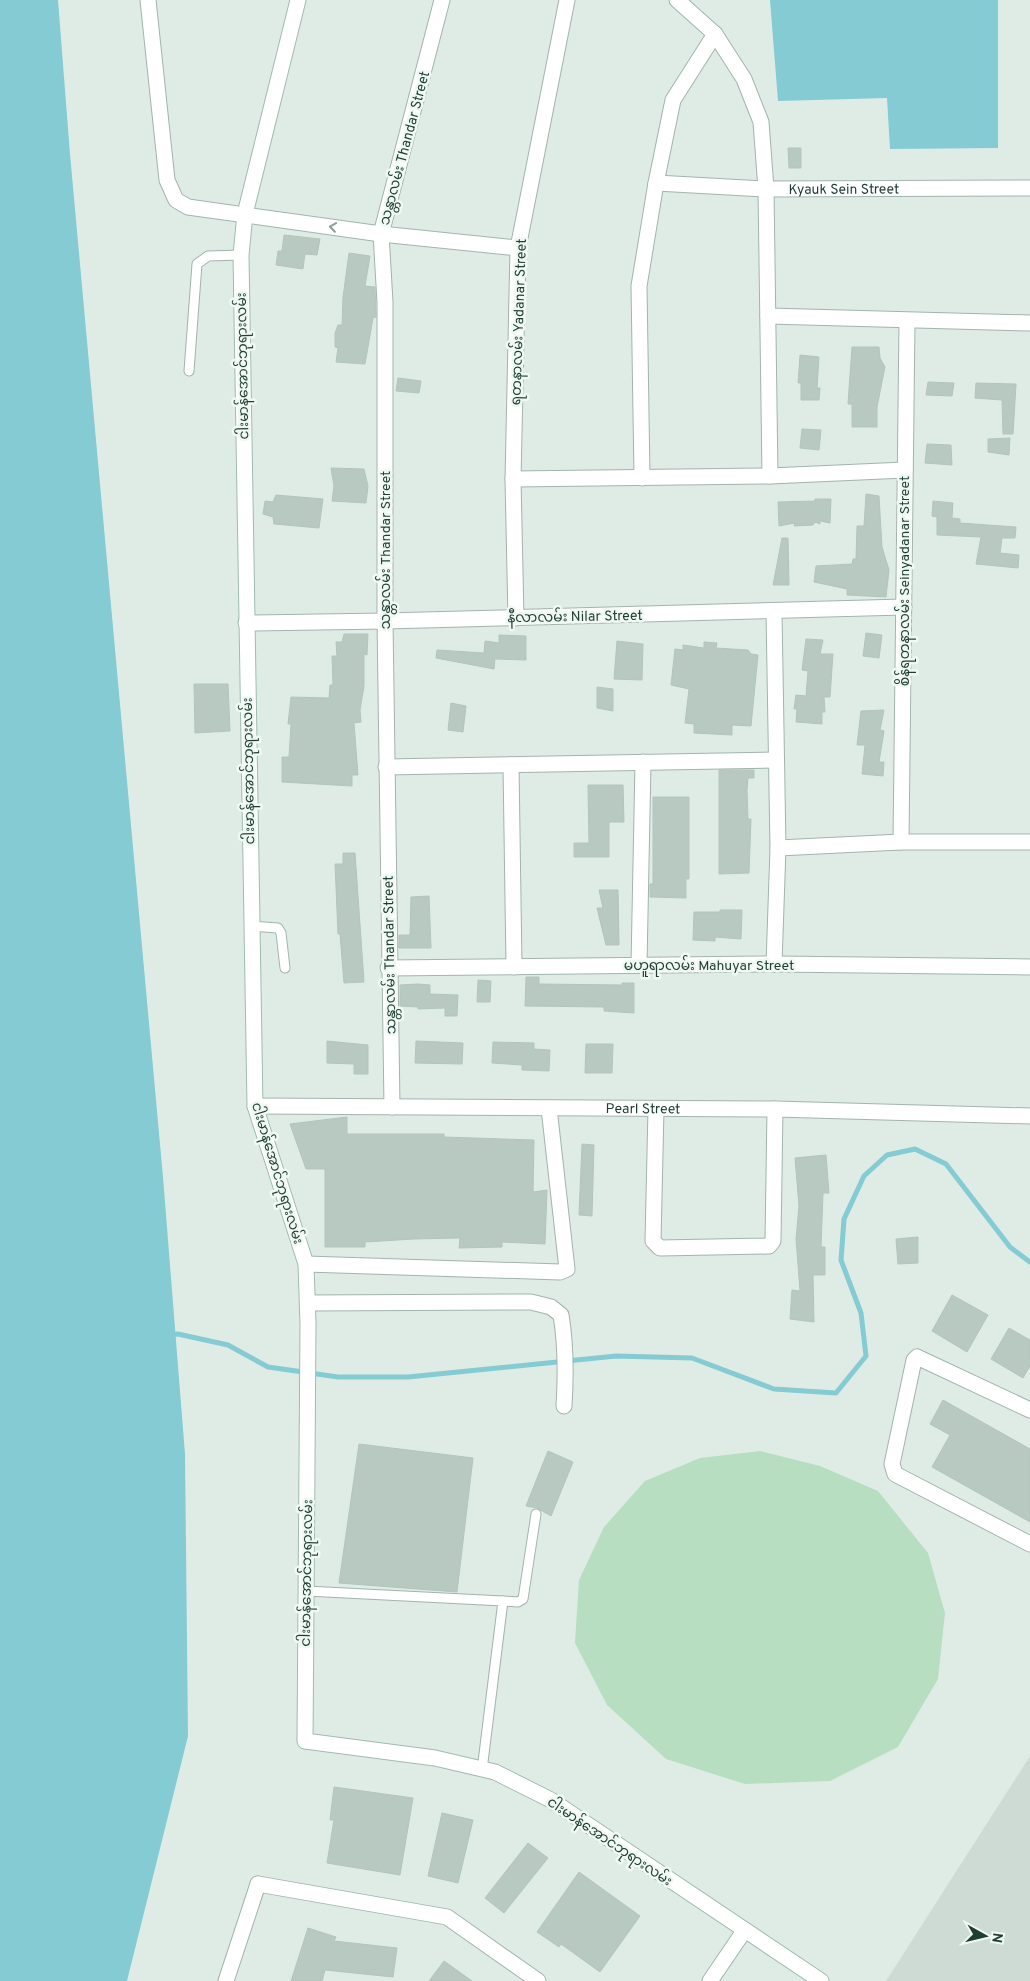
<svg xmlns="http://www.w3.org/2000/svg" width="1030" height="1981" viewBox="0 0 1030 1981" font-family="Overpass,'Noto Sans Myanmar',sans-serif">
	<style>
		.built { fill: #cedbd5 }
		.green { fill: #b7dec0 }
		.water { fill: #84cbd4 }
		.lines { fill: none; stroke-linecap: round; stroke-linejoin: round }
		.stream { stroke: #84cbd4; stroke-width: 5 }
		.building { fill: #b8c9c1; stroke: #b2c5bc }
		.service-casing { stroke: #a2b4ad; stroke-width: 11 }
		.minor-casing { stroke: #a2b4ad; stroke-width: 17 }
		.tertiary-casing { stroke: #a2b4ad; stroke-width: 17 }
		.secondary-casing { stroke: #a0bbb0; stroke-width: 17 }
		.service { stroke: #fff; stroke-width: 9 }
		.minor { stroke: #fff; stroke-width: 15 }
		.tertiary { stroke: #fff; stroke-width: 15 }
		.secondary { stroke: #fff; stroke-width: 15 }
		.oneway { stroke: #8f9e99 }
		.labels { text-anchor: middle; stroke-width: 5; stroke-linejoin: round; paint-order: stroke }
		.street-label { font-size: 14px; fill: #1f3d33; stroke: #f0f8f4 }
	</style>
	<rect width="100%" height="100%" fill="#dfece6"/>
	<polygon class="built" points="1030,1756 1030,1981 886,1981"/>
	<polygon class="green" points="760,1451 820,1466 878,1491 928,1553 945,1613 938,1679 898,1747 830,1781 745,1784 666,1759 607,1705 575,1643 579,1580 604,1527 645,1481 700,1458"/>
	<g class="water">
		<polygon points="0,0 58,0 70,154 163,1177 185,1454 188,1736 127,1981 0,1981"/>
		<polygon points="770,0 998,0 998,148 890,149 887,98 778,101"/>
	</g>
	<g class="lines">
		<polyline class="stream" points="171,1335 178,1334 228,1345 268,1367 338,1377 408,1377 616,1356 692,1358 774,1389 836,1393 866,1356 861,1313 841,1260 844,1219 864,1176 887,1155 915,1149 946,1164 1010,1247 1030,1262"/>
	</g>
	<g class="building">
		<polygon points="788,148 801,148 801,168 789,168"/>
		<polygon points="284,235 320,239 317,255 305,254 303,269 276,265 278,251 282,251"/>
		<polygon points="349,253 370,256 365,286 375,287 376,317 373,318 365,364 336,362 338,348 335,347 335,333 338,325 342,325 343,297"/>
		<polygon points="852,347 879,347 880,358 885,367 877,407 877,427 852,427 852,404 848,404"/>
		<polygon points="800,355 819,357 817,388 820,388 819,400 801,400 801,383 798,383"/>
		<polygon points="398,378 421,381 419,393 396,391"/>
		<polygon points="928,382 954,383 952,396 926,395"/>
		<polygon points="976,383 1016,384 1013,434 1003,434 1002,400 975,398"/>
		<polygon points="802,429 821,430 819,450 800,448"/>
		<polygon points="1010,438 1009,455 988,452 988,439"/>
		<polygon points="927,444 951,445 952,465 925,463"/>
		<polygon points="331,468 364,469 368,486 366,503 332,501 334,486"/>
		<polygon points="866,494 879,496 882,547 889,570 886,597 847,595 847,589 814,582 816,566 852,564 853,559 856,559 857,526 864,526"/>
		<polygon points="276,495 323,499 319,528 274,524 273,517 263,514 265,501 273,502"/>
		<polygon points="815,499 831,499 830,523 820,521 820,524 815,522 813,525 794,526 795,523 779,526 778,502 815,501"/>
		<polygon points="933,501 953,503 952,518 960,519 960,523 1016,527 1015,538 1002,538 1000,553 1019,555 1018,568 976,564 981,537 937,535 937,517 932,516"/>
		<polygon points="782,538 788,538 789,585 773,585"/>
		<polygon points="866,633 882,635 879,658 863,656"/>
		<polygon points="344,634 368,634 367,655 364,654 364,686 360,710 361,722 354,723 358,775 352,775 352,786 282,782 282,757 289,757 291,724 288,724 291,697 329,698 330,685 333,685 332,656 337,656 336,642 342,642"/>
		<polygon points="499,635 526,636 526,660 495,659 494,669 436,658 437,650 484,653 485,641 499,643"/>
		<polygon points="806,639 823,640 820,654 833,654 830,697 824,697 825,712 822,712 822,724 796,722 797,709 794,709 796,695 806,696 808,671 802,670"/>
		<polygon points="617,641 643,644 642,680 614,679"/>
		<polygon points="704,642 717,643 716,648 748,650 751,654 758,655 751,726 732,725 732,735 694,733 694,724 685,723 689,689 671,685 675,649 683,650 683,645 704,648"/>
		<polygon points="194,684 228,684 230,731 195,733"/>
		<polygon points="597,687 613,689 613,711 597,708"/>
		<polygon points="451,703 466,706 463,732 448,730"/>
		<polygon points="884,710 880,730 884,731 879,762 884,762 883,776 862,774 865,745 857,745 861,711"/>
		<polygon points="719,770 754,770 754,778 748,778 747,790 748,819 751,819 749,873 719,874"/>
		<polygon points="588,785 623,785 624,822 609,822 609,857 574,857 574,843 589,843"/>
		<polygon points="653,797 689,797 689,879 686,879 686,898 650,897 650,884 653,884"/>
		<polygon points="343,853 355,853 364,982 344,983 340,934 338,934 335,864 343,864"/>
		<polygon points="599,890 618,890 619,945 606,945 597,908 603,908"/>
		<polygon points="429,896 431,948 399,948 399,935 410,935 411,897"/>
		<polygon points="720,910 742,910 741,939 715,937 715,941 693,940 694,912 720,912"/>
		<polygon points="526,977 539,977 539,984 622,985 622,983 634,983 634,1013 604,1011 604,1007 525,1006"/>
		<polygon points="478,980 491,981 490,1002 477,1002"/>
		<polygon points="418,984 430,985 430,994 458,995 457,1016 445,1016 445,1008 418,1009 418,1007 400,1006 400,985"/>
		<polygon points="327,1041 368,1045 368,1074 354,1074 354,1064 327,1063"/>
		<polygon points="416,1041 463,1043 462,1064 415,1063"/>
		<polygon points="493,1042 534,1043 534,1049 550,1050 549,1071 522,1070 522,1065 492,1063"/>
		<polygon points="586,1044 613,1044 612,1073 585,1073"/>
		<polygon points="347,1117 347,1134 444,1134 444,1137 534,1140 533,1192 547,1190 545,1244 502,1242 502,1247 459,1248 460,1238 414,1239 365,1242 365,1247 325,1247 325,1169 306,1169 290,1124"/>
		<polygon points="582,1144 594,1145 592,1216 579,1215"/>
		<polygon points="826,1155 829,1193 823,1193 821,1247 825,1247 825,1275 813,1275 814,1322 790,1319 792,1290 800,1291 796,1239 799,1206 795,1158"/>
		<polygon points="918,1237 918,1263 898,1264 896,1239"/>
		<polygon points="952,1295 988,1315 967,1352 932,1331"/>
		<polygon points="1009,1328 1030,1340 1030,1366 1023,1378 991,1359"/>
		<polygon points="943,1400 1030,1449 1030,1522 932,1467 950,1435 930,1424"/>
		<polygon points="359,1444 473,1458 457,1592 339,1583"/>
		<polygon points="548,1451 573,1462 551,1516 537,1508 526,1506"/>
		<polygon points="334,1787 413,1798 400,1875 327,1863 334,1820 330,1820"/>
		<polygon points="442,1813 473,1820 458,1883 428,1876"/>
		<polygon points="528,1843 548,1858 504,1913 485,1898"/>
		<polygon points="579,1872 640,1916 600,1972 561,1944 559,1947 537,1932"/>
		<polygon points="308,1928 336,1937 334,1941 397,1948 393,1977 325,1970 322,1981 291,1981"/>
		<polygon points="444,1961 472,1981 429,1981"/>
	</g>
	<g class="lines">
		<defs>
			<g id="service">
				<polyline points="189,371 197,264 208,256 241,255"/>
				<polyline points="251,926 278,928 281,933 285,968"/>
				<polyline points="306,1591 503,1601 482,1770"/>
				<polyline points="503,1601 518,1602 523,1599 536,1514"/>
			</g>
			<g id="minor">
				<polyline points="148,0 167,180 176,200 188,207 381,234 518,248"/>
				<polyline points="677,0 715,34 744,79 761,122 766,189 770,476"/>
				<path id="s1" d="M656,183L766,189L1030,188"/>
				<polyline points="768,316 1030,323"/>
				<polyline points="642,478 639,286 656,183 673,100 715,34"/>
				<polyline points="513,479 770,476 905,470"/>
				<polyline points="774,612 778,848 774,964"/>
				<polyline points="516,618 513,479 518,248 567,0"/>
				<polyline points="246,623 385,621 904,607"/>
				<polyline points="511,765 514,967"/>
				<polyline points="386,767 776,760"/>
				<polyline points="901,842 907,321"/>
				<polyline points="778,848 901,842 1030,842"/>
				<polyline points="639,965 643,762"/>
				<polyline points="388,968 774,964 1030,967"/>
				<path id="s2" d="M255,1106L775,1109L1030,1116"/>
				<polyline points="392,1107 385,621 385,302 381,234 442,0"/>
				<polyline points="656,1109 653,1241 660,1248 769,1246 773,1241 775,1109"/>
				<polyline points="306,1264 560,1272 567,1269 549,1108"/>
				<path d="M308,1303L531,1302L551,1307L561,1315C566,1345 566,1374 564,1406"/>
				<polyline points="1030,1410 917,1357 914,1360 892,1464 895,1474 1030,1544"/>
				<polyline points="258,1884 447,1917 538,1981"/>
				<polyline points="710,1981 744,1931"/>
			</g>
			<polyline id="tertiary" points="226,1981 258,1884"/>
			<polyline id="secondary" points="298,0 245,214 241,255 255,1106 306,1264 308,1324 305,1741 435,1758 495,1772 551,1800 821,1981"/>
		</defs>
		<use href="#service" class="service-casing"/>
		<use href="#minor" class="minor-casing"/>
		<use href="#tertiary" class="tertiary-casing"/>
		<use href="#secondary" class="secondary-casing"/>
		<use href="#service" class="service"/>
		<use href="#minor" class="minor"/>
		<use href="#tertiary" class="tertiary"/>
		<use href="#secondary" class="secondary"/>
	</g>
	<defs><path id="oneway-chevron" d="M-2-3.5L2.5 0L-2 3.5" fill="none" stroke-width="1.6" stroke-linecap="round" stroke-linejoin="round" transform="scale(1.25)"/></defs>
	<use class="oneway" href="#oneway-chevron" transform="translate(333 227) rotate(-172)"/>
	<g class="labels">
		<g class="street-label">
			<text transform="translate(404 148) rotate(-75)" y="5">သန္တာလမ်း Thandar Street</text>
			<text dy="5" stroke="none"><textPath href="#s1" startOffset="188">Kyauk Sein Street</textPath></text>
			<text transform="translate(518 322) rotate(-88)" y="5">ရတနာလမ်း Yadanar Street</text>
			<text transform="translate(242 366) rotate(-91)" y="5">ငါးမာန်အောင်ဘုရားလမ်း</text>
			<text transform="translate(385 550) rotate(-90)" y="5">သန္တာလမ်း Thandar Street</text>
			<text transform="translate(904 581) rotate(-90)" y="5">စိန်ရတနာလမ်း Seinyadanar Street</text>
			<text transform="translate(575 616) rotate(-1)" y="5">နီလာလမ်း Nilar Street</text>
			<text transform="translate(248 771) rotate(-91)" y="5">ငါးမာန်အောင်ဘုရားလမ်း</text>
			<text transform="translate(389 955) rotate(-91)" y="5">သန္တာလမ်း Thandar Street</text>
			<text x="709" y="970">မဟူရာလမ်း Mahuyar Street</text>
			<text dy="5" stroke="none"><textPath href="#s2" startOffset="388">Pearl Street</textPath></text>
			<text transform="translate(278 1173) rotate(73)" y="5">ငါးမာန်အောင်ဘုရားလမ်း</text>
			<text transform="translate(306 1573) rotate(-89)" y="5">ငါးမာန်အောင်ဘုရားလမ်း</text>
			<text transform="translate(610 1841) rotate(34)" y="5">ငါးမာန်အောင်ဘုရားလမ်း</text>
		</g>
	</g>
	<g transform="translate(985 1936) rotate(98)" stroke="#f0f8f4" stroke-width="4" paint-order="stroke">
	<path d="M0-4L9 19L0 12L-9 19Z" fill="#1f3d33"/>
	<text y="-8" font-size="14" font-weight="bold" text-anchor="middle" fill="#1f3d33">N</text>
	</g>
</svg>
